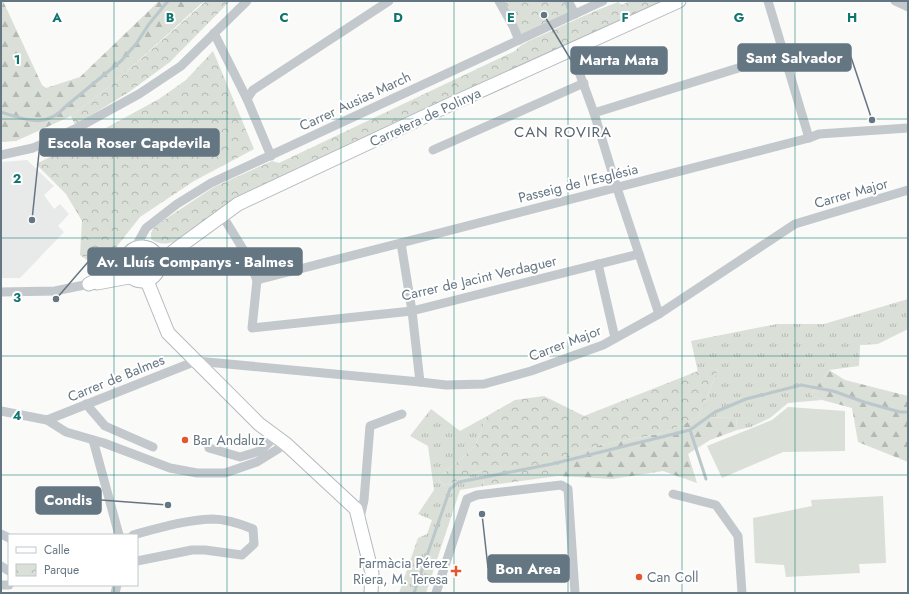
<svg xmlns="http://www.w3.org/2000/svg" width="909" height="594" viewBox="0 0 909 594" font-family="Jost,sans-serif">
	<style>
		.built { fill: #e8e9e9 }
		.grass { fill: url(#grass-tufts) }
		.forest { fill: url(#forest-firs) }
		.park { fill: url(#park-crowns) }
		.garden { fill: #dadfd7 }
		.lines { fill: none; stroke-linecap: round; stroke-linejoin: round }
		.stream { stroke: #bbc7cb; stroke-width: 3 }
		.secondary-casing { stroke: #b3babf; stroke-width: 15 }
		.street { stroke: #c3c8cc; stroke-width: 9 }
		.secondary { stroke: #fff; stroke-width: 13 }
		.grid { fill: none; stroke: #0f766e; stroke-width: 1; stroke-opacity: 0.55 }
		.poi-dot { fill: #e4572e; stroke: #fff; stroke-width: 1.5 }
		.labels { text-anchor: middle; stroke-width: 4; stroke-linejoin: round; paint-order: stroke }
		.street-label { font-size: 14px; fill: #657683; stroke: #fff }
		.poi-label { font-size: 14px; fill: #657683; stroke: #fff; text-anchor: start }
		.neighbourhood-label { font-size: 15px; letter-spacing: 1px; fill: #57646e; stroke: #fff }
		.grid-label { font-size: 13px; text-anchor: middle; font-weight: bold; fill: #0f766e; stroke: #fff; stroke-width: 4; stroke-linejoin: round; paint-order: stroke }
		.leader { fill: none; stroke: #657683; stroke-width: 1.5 }
		.callout-dot { fill: #657683; stroke: #fff; stroke-width: 1.5 }
		.callout { fill: #657683; stroke: #657683; stroke-width: 1.5 }
		.callout-label { font-size: 15px; text-anchor: middle; font-weight: bold; fill: #fff }
	</style>
	<defs>
		<pattern id="grass-tufts" width="24" height="20" patternUnits="userSpaceOnUse"><rect width="24" height="20" fill="#dadfd7"/><path d="M3 7l-1-3M5 7V3M7 7l1-3M15 17l-1-3M17 17v-4M19 17l1-3" fill="none" stroke="#b4b9b4"/></pattern>
		<pattern id="forest-firs" width="22" height="20" patternUnits="userSpaceOnUse"><rect width="22" height="20" fill="#dadfd7"/><path d="M5 1l3.5 6h-7zM16 11l3.5 6h-7z" fill="#b4b9b4"/></pattern>
		<pattern id="park-crowns" width="20" height="18" patternUnits="userSpaceOnUse"><rect width="20" height="18" fill="#dadfd7"/><path d="M2 6a3 3 0 1 1 6 0M12 15a3 3 0 1 1 6 0" fill="none" stroke="#b4b9b4"/></pattern>
	</defs>
	<rect width="100%" height="100%" fill="#fafaf8"/>
	<polygon class="built" points="27,160 54,186 44,195 54,209 60,204 69,214 58,226 64,232 20,278 1,278 1,162"/>
	<g class="grass">
		<polygon points="908,299 908,329 878,344 860,345 859,366 829,370 811,395 822,400 788,403 770,418 751,427 737,430 736,418 699,417 718,369 698,372 691,341 777,324 824,324"/>
		<polygon points="431,409 460,431 487,416 475,446 438,479 444,486 482,470 484,486 460,490 426,593 399,593 418,538 427,534 432,520 418,514 434,490 428,446 410,436"/>
	</g>
	<g class="forest">
		<polygon points="1,1 3,1 42,85 46,88 80,77 159,1 204,1 115,82 71,116 16,141 1,142"/>
		<polygon points="829,370 845,380 908,396 908,462 858,442 852,408 822,400 811,395"/>
		<polygon points="699,417 736,418 737,430 710,440 688,454 697,483 663,471 612,479 558,476 561,458 601,445 663,433"/>
	</g>
	<g class="park">
		<polygon points="206,1 230,1 170,62 129,92 75,125 71,116 115,82"/>
		<polygon points="495,1 568,1 575,14 519,40"/>
		<path d="M630,1H669L569,47L175,242C166,244 159,245 151,239V233L155,226L214,187L272,161L279,163L515,51C523,42 536,38 547,33C570,22 594,11 618,2L622,5Z"/>
		<polygon points="213,51 254,149 194,181 140,217 114,250 91,263 80,255 82,221 66,194 36,164 84,140 159,99 186,80"/>
		<polygon points="718,369 699,417 663,433 601,445 562,458 558,476 484,486 482,470 444,486 438,479 475,446 487,416 515,400 544,396 584,416 698,371"/>
	</g>
	<g class="garden">
		<polygon points="788,407 845,411 845,451 783,452 722,478 707,446 772,420"/>
		<polygon points="883,496 886,563 859,564 860,573 786,577 784,565 755,563 753,518 812,506 811,500"/>
	</g>
	<g class="lines">
		<g class="stream">
			<path d="M1,112C26,120 46,129 66,106L121,61L136,44L149,24L168,1"/>
			<polyline points="690,430 706,479"/>
			<polyline points="414,593 450,489 459,482 552,464 690,430 715,412 746,399 801,385 833,391 864,402 900,412 908,412"/>
		</g>
		<defs>
			<g id="secondary">
				<circle cx="142" cy="264" r="17"/>
				<polyline points="159,263 179,247 238,204 449,105 679,1"/>
				<polyline points="147,281 168,333 259,424 286,444 356,509 372,573 371,593"/>
				<polyline points="97,283 129,277"/>
				<polyline points="89,284 104,276 124,262"/>
			</g>
		</defs>
		<use href="#secondary" class="secondary-casing"/>
		<g class="street">
			<polyline points="499,1 513,26 519,40"/>
			<polyline points="568,1 575,14"/>
			<polyline points="768,1 809,138"/>
			<polyline points="895,1 908,7"/>
			<polyline points="214,33 247,99"/>
			<polyline points="571,50 594,113 617,188 659,314"/>
			<polyline points="594,113 783,54"/>
			<polyline points="433,150 584,83"/>
			<polyline points="1,155 33,148 79,127 139,94 181,66 247,1"/>
			<polyline points="271,156 247,99 253,90 389,1"/>
			<polyline points="222,215 246,254 257,280 252,328 412,311 639,254"/>
			<polyline points="401,243 412,311 420,382"/>
			<polyline points="135,248 146,228 177,204 211,183 603,1"/>
			<polyline points="598,264 615,338"/>
			<polyline points="257,280 809,138 819,134 908,128"/>
			<polyline points="1,292 55,291 89,284"/>
			<polyline points="86,404 105,426 153,447"/>
			<polyline points="1,411 47,420 66,432 104,443 170,468 197,473 225,473 257,462 286,444"/>
			<polyline points="47,420 196,361 420,382 446,385 484,384 531,371 603,345 659,314 795,224 908,190"/>
			<polyline points="93,440 119,535"/>
			<polyline points="209,448 240,457 260,451 276,436"/>
			<polyline points="673,494 716,505 738,536 742,593"/>
			<polyline points="360,518 364,500 370,426 402,414"/>
			<polyline points="1,534 9,538"/>
			<path d="M133,535C159,528 185,520 212,519C225,519 241,524 253,529L254,544L242,555L205,550H192L137,561"/>
			<polyline points="1,566 9,571"/>
			<polyline points="1,585 9,585"/>
			<polyline points="115,593 117,585"/>
			<polyline points="436,593 467,499 477,495 561,485 568,489 575,593"/>
		</g>
		<use href="#secondary" class="secondary"/>
	</g>
	<path class="grid" d="M114,1V535M227,1V593M341,1V593M454,1V593M568,1V593M682,1V593M795,1V593M1,119H908M1,238H908M1,356H908M1,475H908M114,585V593"/>
	<g class="poi-dot">
		<circle cx="185" cy="440" r="4"/>
		<path d="M454 565h4v4h4v4h-4v4h-4v-4h-4v-4h4z"/>
		<circle cx="639" cy="577" r="4"/>
	</g>
	<g class="labels">
		<g class="street-label">
			<text transform="translate(355 101) rotate(-25)" y="5">Carrer Ausias March</text>
			<text transform="translate(425 117) rotate(-25)" y="5">Carretera de Polinya</text>
			<text transform="translate(578 183) rotate(-14)" y="5">Passeig de l'Església</text>
			<text transform="translate(851 193) rotate(-16)" y="5">Carrer Major</text>
			<text transform="translate(479 278) rotate(-13)" y="5">Carrer de Jacint Verdaguer</text>
			<text transform="translate(565 343) rotate(-21)" y="5">Carrer Major</text>
			<text transform="translate(116 378) rotate(-22)" y="5">Carrer de Balmes</text>
		</g>
		<g class="poi-label">
			<text x="193" y="445">Bar Andaluz</text>
			<text x="448" y="568" text-anchor="end">Farmàcia Pérez<tspan x="448" dy="16">Riera, M. Teresa</tspan></text>
			<text x="647" y="582">Can Coll</text>
		</g>
		<g class="neighbourhood-label">
			<text x="563" y="137">CAN ROVIRA</text>
		</g>
	</g>
	<g class="grid-label">
		<text x="57" y="22">A</text>
		<text x="170" y="22">B</text>
		<text x="284" y="22">C</text>
		<text x="398" y="22">D</text>
		<text x="511" y="22">E</text>
		<text x="625" y="22">F</text>
		<text x="739" y="22">G</text>
		<text x="852" y="22">H</text>
		<text x="17" y="64">1</text>
		<text x="17" y="183">2</text>
		<text x="17" y="302">3</text>
		<text x="17" y="420">4</text>
	</g>
	<path class="leader" d="M872 120L851 57M544 15L571 60M32 220L40 143M56 299L88 262M168 505L101 500M482 514L488 568"/>
	<g class="callout-dot">
		<circle cx="872" cy="120" r="4"/>
		<circle cx="544" cy="15" r="4"/>
		<circle cx="32" cy="220" r="4"/>
		<circle cx="56" cy="299" r="4"/>
		<circle cx="168" cy="505" r="4"/>
		<circle cx="482" cy="514" r="4"/>
	</g>
	<g class="callout">
		<rect x="738" y="44" width="113" height="27" rx="4"/>
		<rect x="571" y="47" width="96" height="27" rx="4"/>
		<rect x="40" y="129" width="179" height="27" rx="4"/>
		<rect x="88" y="248" width="214" height="27" rx="4"/>
		<rect x="36" y="487" width="65" height="27" rx="4"/>
		<rect x="488" y="555" width="81" height="27" rx="4"/>
	</g>
	<g class="callout-label">
		<text x="794" y="63">Sant Salvador</text>
		<text x="619" y="65">Marta Mata</text>
		<text x="129" y="148">Escola Roser Capdevila</text>
		<text x="195" y="267">Av. Lluís Companys - Balmes</text>
		<text x="68" y="505">Condis</text>
		<text x="528" y="574">Bon Area</text>
	</g>
	<rect width="909" height="594" fill="none" stroke="#657683" stroke-width="4"/>
	<rect x="8" y="534" width="130" height="52" fill="#ffffff" stroke="#c1c8cd"/>
	<rect x="16" y="547" width="20" height="6" fill="#ffffff" stroke="#c1c8cd"/>
	<text x="44" y="554" font-size="12" fill="#657683">Calle</text>
	<rect x="16" y="564" width="20" height="12" fill="url(#park-crowns)" stroke="#c1c8cd"/>
	<text x="44" y="574" font-size="12" fill="#657683">Parque</text>
</svg>
